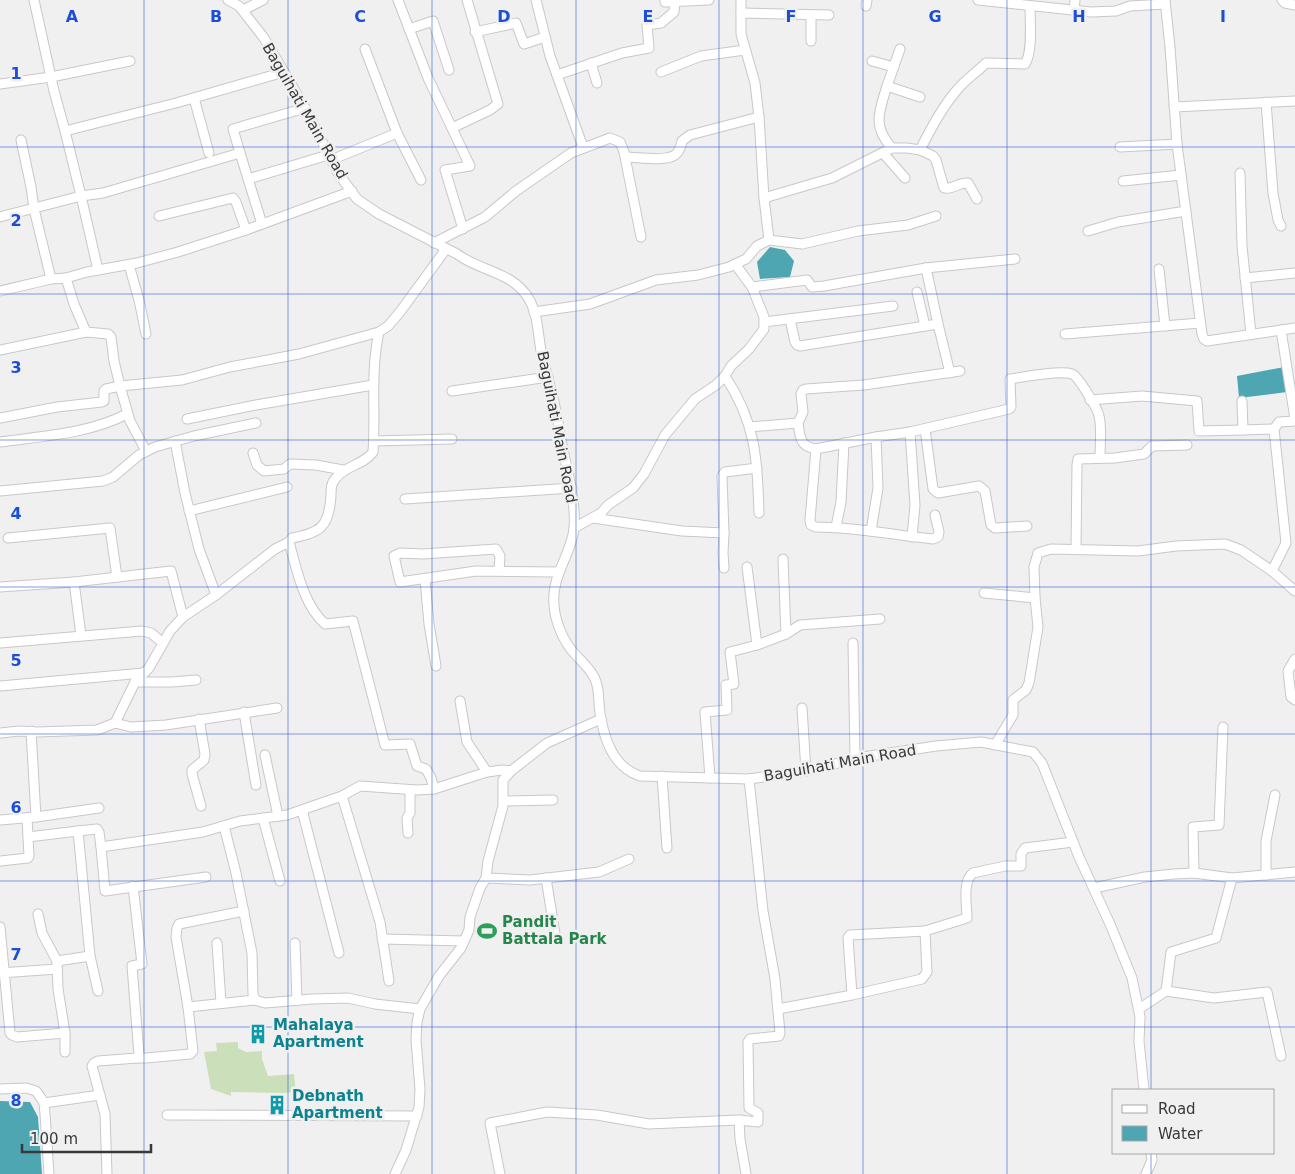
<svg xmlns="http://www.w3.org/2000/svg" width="1295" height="1174" viewBox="0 0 1295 1174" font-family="'DejaVu Sans',sans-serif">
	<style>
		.green { fill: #cbe0ba }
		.water { fill: #4da6b2 }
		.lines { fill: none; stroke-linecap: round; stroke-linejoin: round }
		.minor-casing { stroke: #c8c8c9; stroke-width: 11 }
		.minor { stroke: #fff; stroke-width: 9 }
		.grid { fill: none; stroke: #1d4ed8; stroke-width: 1; stroke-opacity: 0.55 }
		.labels { text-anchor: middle; stroke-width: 5; stroke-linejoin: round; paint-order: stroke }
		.street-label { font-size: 15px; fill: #393939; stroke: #f0f0f1 }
		.leisure-label { font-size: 15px; font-weight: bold; fill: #27864d; stroke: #f0f0f1; text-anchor: start }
		.culture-label { font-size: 15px; font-weight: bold; fill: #0d838f; stroke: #f0f0f1; text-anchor: start }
		.grid-label { font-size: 16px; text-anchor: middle; font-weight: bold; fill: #1d4ed8; stroke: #f0f0f1; stroke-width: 5; stroke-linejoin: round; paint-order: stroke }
	</style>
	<rect width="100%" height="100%" fill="#f0f0f1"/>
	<polygon class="green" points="238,1042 238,1048 246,1052 262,1051 262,1059 268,1076 294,1074 296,1092 285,1093 231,1092 231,1096 211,1089 204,1052 217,1051 216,1043"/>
	<g class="water">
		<polygon points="770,247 785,250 794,261 790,277 760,279 757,262"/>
		<polygon points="1284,367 1287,392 1239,398 1237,376"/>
		<polygon points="0,1101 30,1102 38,1117 42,1174 0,1174"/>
	</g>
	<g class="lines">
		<defs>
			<g id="minor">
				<polyline points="34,0 54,91 65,131 176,103 284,72"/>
				<path d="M228,0L239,6L264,38L305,108L338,173L357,199L379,214L457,254C481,272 512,271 529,299C538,315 538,334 541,351C545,368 550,385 554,402C558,419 560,437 564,454C569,478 576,504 574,529C571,555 551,576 554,605C555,621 563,641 574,653C581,661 591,669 595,679C600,690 598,702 600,713C604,739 613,767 640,776L749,779L806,771L863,757L936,746L981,742L1033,752L1042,763L1079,857L1110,924L1132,978L1140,1017L1139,1041L1144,1090"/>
				<polyline points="398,0 428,78 470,166 445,170 463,229"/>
				<polyline points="536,0 550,56 583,147"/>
				<polyline points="665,0 665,2 709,0"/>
				<polyline points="978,0 1091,12 1116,11 1130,6 1165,4"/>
				<polyline points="1165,0 1170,47 1177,144 1202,334 1204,339 1207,341 1295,328"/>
				<polyline points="1282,0 1285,3 1295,5"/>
				<polyline points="866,6 867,0"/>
				<polyline points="243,10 263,0"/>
				<polyline points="1074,11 1075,0"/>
				<polyline points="741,13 829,15"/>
				<polyline points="409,29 433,21 449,70"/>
				<polyline points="475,32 516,23 524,44 545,37"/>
				<polyline points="811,41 811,15"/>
				<polyline points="365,49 397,133 421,180"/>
				<polyline points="872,61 894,67"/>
				<polyline points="591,63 597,83"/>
				<polyline points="661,72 701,56 745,50"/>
				<polyline points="557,75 622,53 649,48 647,25 661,23 674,12 675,2"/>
				<polyline points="0,84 51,77 130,61"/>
				<polyline points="887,86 900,49"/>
				<polyline points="194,98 209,153"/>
				<polyline points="1266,102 1273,193 1278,220 1281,226"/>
				<polyline points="1174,107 1295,101"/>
				<polyline points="452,128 490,110 498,104 467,0"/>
				<polyline points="65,131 81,196 98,270"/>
				<polyline points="21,140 31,187 34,209 51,279"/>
				<polyline points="1120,147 1177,144"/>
				<path d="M892,148C872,126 879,112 887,86L920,97"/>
				<path d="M920,150C930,130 942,107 957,90C965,80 977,72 986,63L1025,64C1033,52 1030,21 1030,6"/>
				<polyline points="240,153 262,224"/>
				<polyline points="883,153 905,178"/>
				<path d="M626,157C638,157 665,162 675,155C680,151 681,146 682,141L690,135L759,117"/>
				<polyline points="331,160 397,133"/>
				<polyline points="1240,173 1242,246 1251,334"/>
				<polyline points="248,179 328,155"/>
				<polyline points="1123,181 1181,175"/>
				<polyline points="352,191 246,230 178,252 137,263 87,272 66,278 74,304 86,332 108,334 111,337 114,361 120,386 182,380 230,367 299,354 379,332"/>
				<path d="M764,198L832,178L892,148H907L920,150L933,156L936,160L944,188C952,190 959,182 968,183L977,199"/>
				<polyline points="159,216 233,198 236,202 246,230"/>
				<polyline points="0,217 81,196 103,193 240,153 233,129 305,108"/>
				<polyline points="1088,231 1118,222 1186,211"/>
				<polyline points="769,240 802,244 858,231 908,225 936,216"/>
				<polyline points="434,243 485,217 516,191 571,153 610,138 620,142 624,152 641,237"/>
				<polyline points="129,265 139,300 146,334"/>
				<polyline points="926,268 938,324"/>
				<polyline points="1159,269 1165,326"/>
				<polyline points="1245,278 1295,273"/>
				<polyline points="752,287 807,280 812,287 824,286 926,268 1015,259"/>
				<polyline points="0,291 51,279 66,278"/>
				<polyline points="534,312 590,304 656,280 698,275 729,267 746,259 757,246 769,240 764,198 759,117 755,83 741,34 741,0"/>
				<polyline points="790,319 795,342 797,345 800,346 925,326 917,292"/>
				<polyline points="764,322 893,306"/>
				<polyline points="925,326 938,324 950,373"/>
				<polyline points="1281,330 1295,419"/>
				<polyline points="1065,334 1200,323"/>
				<polyline points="0,350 86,332"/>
				<path d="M725,376C756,423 757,458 759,513"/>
				<polyline points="452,391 548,377"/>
				<polyline points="1090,400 1142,396 1197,401 1199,431 1243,430"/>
				<polyline points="1242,401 1243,430 1274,429 1286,543 1272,571 1295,591"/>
				<polyline points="0,418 57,407 102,402 104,401 104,391 106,389 120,386 130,421 146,451"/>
				<polyline points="187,419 256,405 373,385"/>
				<polyline points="798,423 803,412 801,394 803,390 806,389 864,385 960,371"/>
				<path d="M750,427L798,423C800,437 800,447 816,449L876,437L910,432L1009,409L1011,407L1010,379C1024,377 1060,370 1072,374C1078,376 1098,409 1099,416C1102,427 1100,445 1100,458"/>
				<polyline points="925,429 933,489 938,493 979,486 985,491 991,525 995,528 1027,526"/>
				<polyline points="1274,429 1279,422 1295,421"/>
				<polyline points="910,432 915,505 912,537"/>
				<polyline points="175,441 185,493 199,549 216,595"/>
				<polyline points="374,441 452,439"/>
				<path d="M0,442C43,436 88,434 127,414"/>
				<path d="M816,449L810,520L811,525L816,527C855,527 894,535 933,539L938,537L939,532L935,515"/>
				<polyline points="253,453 257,465 264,471 284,469 290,464 316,465 343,470"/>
				<polyline points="0,491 103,481 113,477 139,455 155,447 194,436 256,423"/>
				<polyline points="405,499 572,488"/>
				<polyline points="189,511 287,487"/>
				<polyline points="593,518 682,531 724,533"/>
				<polyline points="836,527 841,502 844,443"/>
				<polyline points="574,528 601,513 608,505 633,488 644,474 665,435 695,399 716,385 725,376 731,366 749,349 764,329 764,317 752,287 735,264"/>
				<polyline points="871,531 878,488 876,437"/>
				<polyline points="8,538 110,528 117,577"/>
				<path d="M289,542C297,570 303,604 325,624L353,621L385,745L410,744L417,766L426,769L431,778L434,789"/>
				<polyline points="1076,548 1077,465 1078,459 1115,458 1144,454 1152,446 1187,445"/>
				<polyline points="783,559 786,634"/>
				<polyline points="747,567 757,645"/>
				<polyline points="724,568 723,553 724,533 722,476 725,472 757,468"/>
				<polyline points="499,571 500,556 496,549 423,554 400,553 394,556 400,582 476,571 558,572"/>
				<polyline points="425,579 429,624 436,666"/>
				<polyline points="74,582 81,635"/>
				<polyline points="0,587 74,582 171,571 183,617"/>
				<polyline points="984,593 1035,598 1034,567 1038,553 1051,549 1138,551 1176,546 1225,544 1241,550 1272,571"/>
				<polyline points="0,643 142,631 151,633 163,643"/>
				<polyline points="853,643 855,759"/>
				<polyline points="1295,659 1288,671 1291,697 1295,700"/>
				<polyline points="135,682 172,682 196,680"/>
				<polyline points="0,686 143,673"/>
				<polyline points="460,701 467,742 487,772"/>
				<polyline points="802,708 806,771"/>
				<polyline points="244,712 256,785"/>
				<polyline points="199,719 205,754 204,760 192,770 192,774 201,806"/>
				<path d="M115,723L135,682L149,668L170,631L183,617L216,595L275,549L289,542L292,538C321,533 329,526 331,496C331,489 331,483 336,478C346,465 364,465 373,452C376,411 370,373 379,332L388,326L400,312L446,249"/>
				<polyline points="31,731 36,817 99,808"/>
				<polyline points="0,733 19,731 37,732 97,730 115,723 131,727 166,725 277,708"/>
				<polyline points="995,745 1013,715 1013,700 1026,690 1029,683 1038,627 1035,598"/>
				<polyline points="265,755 278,816"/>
				<polyline points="662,776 667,848"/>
				<polyline points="710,778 705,712 727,710 726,685 734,684 730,652 757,645 786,634 800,625 880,619"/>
				<polyline points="342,796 360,786 417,790 434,789 487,772 502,770 511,771"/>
				<polyline points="503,801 553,800"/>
				<polyline points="302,810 339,953"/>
				<polyline points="27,818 28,837"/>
				<polyline points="263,818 280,881"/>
				<polyline points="0,820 36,817"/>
				<polyline points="224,826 236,873 252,953 253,994 255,1000 265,1003 312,999 348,998 375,1004 420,1009"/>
				<polyline points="78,831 97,829 99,832 101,847"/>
				<polyline points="408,833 407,818 410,813 410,790"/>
				<polyline points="0,861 28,858 29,856 28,837 78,831 90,956 98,991"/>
				<polyline points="1194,873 1193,827 1219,825 1223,727"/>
				<polyline points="1266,875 1266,841 1275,795"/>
				<polyline points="206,877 105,891 101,847 203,832 240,821 287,815 342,796 380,922 389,981"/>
				<polyline points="486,878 530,880 599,872 629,859"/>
				<polyline points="546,878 556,940"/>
				<polyline points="1094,888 1145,877 1174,874 1194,873 1232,878 1295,872"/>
				<polyline points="0,927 10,1033 12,1035 17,1037 65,1033 58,989 57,961 42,933 38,914"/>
				<path d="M925,931L967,918C967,906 962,881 973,873L1005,866H1021V854L1025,848L1073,842"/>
				<polyline points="382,939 464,941"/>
				<polyline points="217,943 221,1003"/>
				<polyline points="295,943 297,1000"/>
				<polyline points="57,961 90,956"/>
				<polyline points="0,973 57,969"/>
				<polyline points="1166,991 1171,952 1216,938 1232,878"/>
				<polyline points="188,1007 255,1000"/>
				<polyline points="778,1009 852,995 922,979 927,972 925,931 850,935 848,938 852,995"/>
				<polyline points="1139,1009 1166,991 1214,998 1267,992 1281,1056"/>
				<polyline points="65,1033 65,1052"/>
				<polyline points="137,1058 146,1058 190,1054 193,1051 188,1007 176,937 177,928 179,924 244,911"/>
				<polyline points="0,1089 26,1088 36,1091 41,1098 44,1103 45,1114 49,1174"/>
				<polyline points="44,1103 100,1095"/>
				<polyline points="167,1115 417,1116"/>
				<polyline points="739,1120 740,1139 746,1174"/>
				<polyline points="107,1174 105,1114 92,1066 94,1063 98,1061 137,1058 139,1055 132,966 142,964 133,886"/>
				<polyline points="395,1174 406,1150 419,1107 420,1089 416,1040 417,1022 420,1009 439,976 461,948 469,930 470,917 480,888 486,878 488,861 503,806 503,780 511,771 547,743 601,719"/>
				<polyline points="500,1174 490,1123 547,1112 597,1115 649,1124 739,1120 758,1122 758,1113 749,1108 748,1042 750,1039 779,1036 780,1033 775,979 763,911 749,779"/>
				<polyline points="1146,1174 1152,1160 1151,1153"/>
			</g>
		</defs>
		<use href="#minor" class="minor-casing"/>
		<use href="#minor" class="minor"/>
	</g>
	<path class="grid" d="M144,0V1174M288,0V1174M432,0V1174M576,0V1174M719,0V1174M863,0V1174M1007,0V1174M1151,0V1090M0,147H1295M0,294H1295M0,440H1295M0,587H1295M0,734H1295M0,881H1295M0,1027H1295M1151,1153V1174"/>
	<defs>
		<symbol id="stadium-bare" viewBox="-9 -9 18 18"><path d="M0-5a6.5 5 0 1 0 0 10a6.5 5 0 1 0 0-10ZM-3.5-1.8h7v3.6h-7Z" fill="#2e9e5b" stroke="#f0f0f1" stroke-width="2.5" paint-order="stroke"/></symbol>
		<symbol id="building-bare" viewBox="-9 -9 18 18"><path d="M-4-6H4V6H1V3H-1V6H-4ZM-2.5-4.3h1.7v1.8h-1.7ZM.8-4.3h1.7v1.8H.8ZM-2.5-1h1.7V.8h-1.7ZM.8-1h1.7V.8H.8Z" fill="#0f9aa8" stroke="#f0f0f1" stroke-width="2.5" paint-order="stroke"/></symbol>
	</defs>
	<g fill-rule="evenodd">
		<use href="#stadium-bare" x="473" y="917" width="28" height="28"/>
		<use href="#building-bare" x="244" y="1020" width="28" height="28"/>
		<use href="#building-bare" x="263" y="1091" width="28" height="28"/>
	</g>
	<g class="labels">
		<g class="street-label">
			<text transform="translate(305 111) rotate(60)" y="5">Baguihati Main Road</text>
			<text transform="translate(557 427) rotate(79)" y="5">Baguihati Main Road</text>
			<text transform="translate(840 763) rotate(-10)" y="5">Baguihati Main Road</text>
		</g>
		<g class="leisure-label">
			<text x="502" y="927">Pandit<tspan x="502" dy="17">Battala Park</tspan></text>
		</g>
		<g class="culture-label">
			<text x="273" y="1030">Mahalaya<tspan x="273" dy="17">Apartment</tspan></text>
			<text x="292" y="1101">Debnath<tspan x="292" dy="17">Apartment</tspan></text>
		</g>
	</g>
	<g class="grid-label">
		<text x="72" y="22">A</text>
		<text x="216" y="22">B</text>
		<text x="360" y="22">C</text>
		<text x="504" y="22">D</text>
		<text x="648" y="22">E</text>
		<text x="791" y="22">F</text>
		<text x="935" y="22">G</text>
		<text x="1079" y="22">H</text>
		<text x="1223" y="22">I</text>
		<text x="16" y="79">1</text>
		<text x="16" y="226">2</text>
		<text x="16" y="373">3</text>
		<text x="16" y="519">4</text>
		<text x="16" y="666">5</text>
		<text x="16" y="813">6</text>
		<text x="16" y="960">7</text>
		<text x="16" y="1106">8</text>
	</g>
	<rect x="1112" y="1089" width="162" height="65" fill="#f0f0f1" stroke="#a7a7a7"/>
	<rect x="1122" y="1105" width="25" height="8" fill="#ffffff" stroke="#a7a7a7"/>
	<text x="1158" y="1114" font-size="15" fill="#393939">Road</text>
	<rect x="1122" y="1126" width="25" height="15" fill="#4da6b2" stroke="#a7a7a7"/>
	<text x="1158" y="1139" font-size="15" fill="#393939">Water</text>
	<path d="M22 1144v8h129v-8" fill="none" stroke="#393939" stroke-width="2.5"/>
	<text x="30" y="1144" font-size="15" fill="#393939" stroke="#f0f0f1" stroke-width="4" paint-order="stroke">100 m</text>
</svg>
